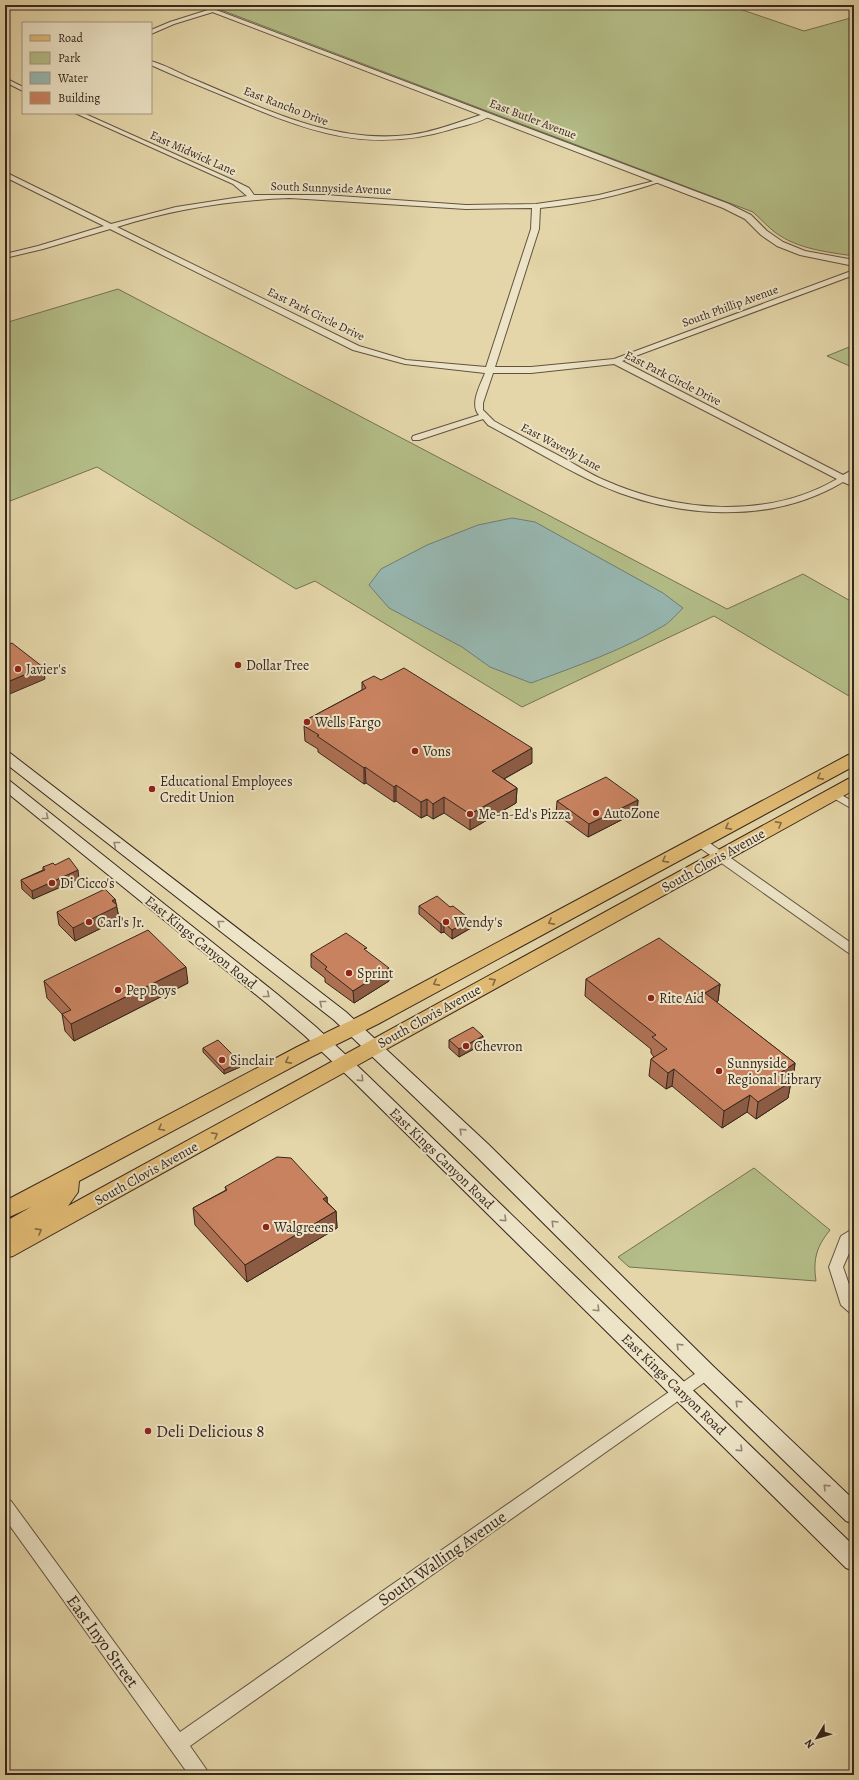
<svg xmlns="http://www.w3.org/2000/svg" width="859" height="1780" viewBox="0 0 859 1780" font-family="Alegreya,serif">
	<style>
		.green { fill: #b4be88; stroke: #767253 }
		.water { fill: #97b7b1; stroke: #717d76 }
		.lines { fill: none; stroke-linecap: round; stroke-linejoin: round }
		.minor-casing { stroke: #625341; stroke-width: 2 }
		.tertiary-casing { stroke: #625341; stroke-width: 2 }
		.secondary-casing { stroke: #37271e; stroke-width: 2 }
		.primary-casing { stroke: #37271e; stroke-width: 2 }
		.minor { fill: #ede4c7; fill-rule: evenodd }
		.tertiary { fill: #ede4c7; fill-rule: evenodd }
		.secondary { fill: #ede4c7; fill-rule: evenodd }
		.primary { fill: #e2bb74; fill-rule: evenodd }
		.wall { fill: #ac7053; stroke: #37271e }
		.shaded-wall { fill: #8c5b43; stroke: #37271e }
		.building { fill: #c88260; stroke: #37271e }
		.oneway { stroke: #846a45 }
		.oneway2 { stroke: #928672 }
		.poi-dot { fill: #8f2418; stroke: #ede4c7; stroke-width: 1.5 }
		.labels { text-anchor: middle; stroke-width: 4; stroke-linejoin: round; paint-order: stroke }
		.far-street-label { font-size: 12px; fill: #37271e; stroke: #ede4c7 }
		.poi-label { font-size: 14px; fill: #37271e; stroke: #ede4c7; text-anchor: start }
		.street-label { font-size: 14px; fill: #37271e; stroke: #ede4c7 }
		.near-poi-label { font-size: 17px; fill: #37271e; stroke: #ede4c7; text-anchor: start }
		.near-street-label { font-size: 17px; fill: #37271e; stroke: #ede4c7 }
	</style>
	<rect width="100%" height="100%" fill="#e4d6a9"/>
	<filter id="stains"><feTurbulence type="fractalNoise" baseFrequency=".005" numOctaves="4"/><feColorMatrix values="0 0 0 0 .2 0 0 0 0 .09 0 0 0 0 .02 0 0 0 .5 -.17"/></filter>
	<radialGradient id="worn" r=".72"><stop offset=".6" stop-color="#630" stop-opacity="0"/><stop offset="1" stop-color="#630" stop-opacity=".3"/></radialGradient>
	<g class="green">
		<path d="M208,5H728L804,31L854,17V256C827,252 798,249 776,233C768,227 761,219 753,212Z"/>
		<polygon points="118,289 727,609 803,574 854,603 854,699 714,616 522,707 315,581 296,589 97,467 5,503 5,323"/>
		<polygon points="854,345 854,368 827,356"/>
		<path d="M754,1168L830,1230C816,1247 813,1260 816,1281L629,1267L618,1257Z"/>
	</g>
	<path class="water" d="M512,518L535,522L663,593L683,608C677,614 671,621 665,625C623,650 577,666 531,683L490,667L462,647L389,608L369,585L381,569L427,545L478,525Z"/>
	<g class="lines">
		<defs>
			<g id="minor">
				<polygon points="9,5 17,5 5,11 5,7"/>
				<polygon points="211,9 213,10 213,12 174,24 151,34 151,30 170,22"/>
				<path d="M151,61C165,65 179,73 193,79C263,108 331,144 409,135C437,132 462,120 488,113L491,115C483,122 462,126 452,129C367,155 307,131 229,98C203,87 177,77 151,65Z"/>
				<polygon points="5,78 23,87 23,91 5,82"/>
				<path d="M75,113H83L237,182L249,188L254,195H325L466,205L536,204L599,195L662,179V181C622,195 582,204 540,208L539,229L495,367H531L614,359L854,270V275L622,361L843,475L854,469V476L850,478L854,480V487L843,482C770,526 673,518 598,484C561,467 524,444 488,425L483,419L419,440H413L412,438L413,436L479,415C469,404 481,384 485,373L405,364L353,350L110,229L43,249L5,258V254L38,246L104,226L5,177V172L111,224L176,207L247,196L233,184ZM290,198L466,209L532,208L531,229L486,367L406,360L359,346L117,227C174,209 231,200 290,198ZM614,364L837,479C767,520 676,512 604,480C592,475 581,468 569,461C544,448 519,435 494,421L483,410V403L493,373H531Z"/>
				<polygon points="834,791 854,802 854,810 830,796 828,794 830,792"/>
				<polygon points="700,838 704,839 854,945 854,955 850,954 696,845 694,842 696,839"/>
				<polygon points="854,1228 854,1242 843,1267 854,1299 854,1314 849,1312 841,1305 829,1267 841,1236"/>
				<polygon points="707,1367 712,1369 715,1373 712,1377 190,1746 206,1769 209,1775 189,1775 5,1519 5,1499 11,1501 180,1732 702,1369"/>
			</g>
			<polygon id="tertiary" points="194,5 203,5 729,204 751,215 767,231 783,242 805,251 854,260 854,266 800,255 777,246 761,235 745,219 723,208"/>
			<g id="secondary">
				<polygon points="5,752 10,753 346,1012 488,1144 714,1367 854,1500 854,1524 846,1521 700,1379 474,1154 334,1020 5,763"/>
				<polygon points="5,779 10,781 277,994 316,1027 365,1073 854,1546 854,1571 846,1568 353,1081 304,1035 265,1002 5,791"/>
			</g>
			<polygon id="primary" points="854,754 854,766 378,1024 311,1057 79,1181 78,1192 68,1206 848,779 854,778 854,790 13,1256 5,1258 5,1226 8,1220 31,1207 5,1219 5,1201 297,1047 364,1014 848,755"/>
		</defs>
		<use href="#minor" class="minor-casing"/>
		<use href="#tertiary" class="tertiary-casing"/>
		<use href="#secondary" class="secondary-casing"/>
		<use href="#primary" class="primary-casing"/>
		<use href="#minor" class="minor"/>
		<use href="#tertiary" class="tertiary"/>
		<use href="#secondary" class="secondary"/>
		<use href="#primary" class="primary"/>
	</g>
	<g class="wall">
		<polygon points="381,680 532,763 504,779 517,788 516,803 470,830 444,813 433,819 427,815 421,818 396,801 394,802 366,783 364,784 318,752 318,749 305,741 304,726 307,724 306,720 362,690 362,682"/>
		<polygon points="638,800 637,812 588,837 556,814 557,801"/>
		<polygon points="55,865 79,879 33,899 22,889 21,880 43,870 43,867"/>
		<polygon points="115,899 119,918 118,920 75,941 59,925 57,912"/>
		<polygon points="419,906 450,907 471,920 471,928 452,939 444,932 441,933 419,914"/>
		<polygon points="367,952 389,981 354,1003 325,982 325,978 311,967 311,954"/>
		<polygon points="586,979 720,984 718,1001 716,1002 795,1063 793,1080 791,1081 788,1098 756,1119 747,1112 722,1128 672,1086 666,1089 649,1076 651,1059 654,1057 651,1053 651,1049 585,996"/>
		<polygon points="44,981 188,983 74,1041 65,1031 62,1014 47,998"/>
		<polygon points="449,1040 483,1044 459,1057 449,1048"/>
		<polygon points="203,1048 240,1062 240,1067 224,1074 203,1052"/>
		<polygon points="225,1187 327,1197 327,1202 336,1211 337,1228 247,1282 195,1225 193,1208 226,1190"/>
	</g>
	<g class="shaded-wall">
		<polygon points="43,667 45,679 5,696 5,683"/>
		<polygon points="532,748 532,763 491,786 492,771"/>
		<polygon points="365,767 366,783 364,784 364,768"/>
		<polygon points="396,785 396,801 394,802 394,787"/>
		<polygon points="517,788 516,803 470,830 470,814"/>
		<polygon points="444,797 444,813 433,819 433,804"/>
		<polygon points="427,799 427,815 421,818 421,802"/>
		<polygon points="638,800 637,812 588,837 589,824"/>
		<polygon points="78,870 79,879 33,899 32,891"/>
		<polygon points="115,899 119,918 118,920 75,941 73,928 112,901"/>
		<polygon points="471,920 471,928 452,939 452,930"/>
		<polygon points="444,923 444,932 441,933 441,924"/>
		<polygon points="186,967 188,983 74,1041 71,1024"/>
		<polygon points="389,968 389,981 354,1003 353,991"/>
		<polygon points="720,984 718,1001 703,1010 705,993"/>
		<polygon points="483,1036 483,1044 459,1057 459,1049"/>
		<polygon points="240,1062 240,1067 224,1074 224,1070"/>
		<polygon points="795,1063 793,1080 785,1085 791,1082 788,1098 756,1119 758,1102 780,1073"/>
		<polygon points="674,1069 672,1086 666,1089 668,1073"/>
		<polygon points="750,1095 747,1112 722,1128 724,1111"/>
		<polygon points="327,1197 328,1214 323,1199"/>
		<polygon points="336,1211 337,1228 247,1282 245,1265"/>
	</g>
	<g class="building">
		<polygon points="12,643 43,667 5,683 5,646"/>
		<polygon points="404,668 532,748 492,771 517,788 470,814 444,797 433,804 427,799 421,802 396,785 394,787 365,767 364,768 317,736 319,735 304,726 310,723 306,720 366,688 362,682 374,676 381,680"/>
		<polygon points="606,777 638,800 589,824 557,801"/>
		<polygon points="69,858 78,870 32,891 21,880 45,870 43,867 53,863 55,865"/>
		<polygon points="105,889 115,899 112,901 117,905 116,907 73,928 57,912"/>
		<polygon points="437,896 450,907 453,906 471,920 452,930 444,923 441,924 419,906"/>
		<polygon points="148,930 186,967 71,1024 62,1014 71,1010 44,981"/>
		<polygon points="346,933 367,948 364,949 389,968 353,991 325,969 327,967 311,954"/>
		<polygon points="659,938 720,984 705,993 795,1063 780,1073 791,1082 758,1102 750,1095 724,1111 674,1069 668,1073 651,1059 667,1049 652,1037 656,1035 586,979"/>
		<polygon points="473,1027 483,1036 459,1049 449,1040"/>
		<polygon points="218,1040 240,1062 224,1070 203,1048"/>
		<polygon points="277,1157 291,1158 327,1197 323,1199 336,1211 245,1265 193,1208 227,1190 225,1187"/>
	</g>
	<defs><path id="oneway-chevron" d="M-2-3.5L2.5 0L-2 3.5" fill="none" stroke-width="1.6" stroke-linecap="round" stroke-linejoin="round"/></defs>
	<g class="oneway">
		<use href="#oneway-chevron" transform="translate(820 777) rotate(152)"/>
		<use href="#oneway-chevron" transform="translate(779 824) rotate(-29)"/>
		<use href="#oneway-chevron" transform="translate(728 827) rotate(152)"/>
		<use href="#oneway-chevron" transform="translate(665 860) rotate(152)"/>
		<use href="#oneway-chevron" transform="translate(551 922) rotate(152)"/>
		<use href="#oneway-chevron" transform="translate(493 981) rotate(-29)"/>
		<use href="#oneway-chevron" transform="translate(436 983) rotate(152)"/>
		<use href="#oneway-chevron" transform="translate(288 1061) rotate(152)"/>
		<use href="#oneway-chevron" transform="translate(161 1128) rotate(152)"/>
		<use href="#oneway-chevron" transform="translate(215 1135) rotate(-29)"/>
		<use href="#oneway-chevron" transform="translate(39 1231) rotate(-29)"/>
	</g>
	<g class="oneway2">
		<use href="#oneway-chevron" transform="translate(46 817) rotate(39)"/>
		<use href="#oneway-chevron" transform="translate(116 844) rotate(-142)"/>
		<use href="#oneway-chevron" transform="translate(220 923) rotate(-142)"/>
		<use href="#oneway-chevron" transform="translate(267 995) rotate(39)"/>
		<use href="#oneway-chevron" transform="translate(322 1003) rotate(-142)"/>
		<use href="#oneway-chevron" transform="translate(361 1079) rotate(44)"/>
		<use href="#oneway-chevron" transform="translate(462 1131) rotate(-136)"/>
		<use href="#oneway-chevron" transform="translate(504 1219) rotate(44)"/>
		<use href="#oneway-chevron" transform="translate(554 1223) rotate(-135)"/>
		<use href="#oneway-chevron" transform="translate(597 1309) rotate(45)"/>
		<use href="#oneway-chevron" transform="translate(679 1346) rotate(-136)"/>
		<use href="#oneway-chevron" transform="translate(738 1403) rotate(-136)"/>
		<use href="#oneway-chevron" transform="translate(740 1449) rotate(44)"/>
		<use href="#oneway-chevron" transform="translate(826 1487) rotate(-136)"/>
	</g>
	<g class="poi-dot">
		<circle cx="238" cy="665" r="4"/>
		<circle cx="18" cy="669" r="4"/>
		<circle cx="307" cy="722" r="4"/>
		<circle cx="415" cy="751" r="4"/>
		<circle cx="152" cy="789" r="4"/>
		<circle cx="596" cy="813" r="4"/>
		<circle cx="470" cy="814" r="4"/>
		<circle cx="52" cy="883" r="4"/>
		<circle cx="89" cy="922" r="4"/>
		<circle cx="446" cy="922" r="4"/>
		<circle cx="349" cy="973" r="4"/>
		<circle cx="118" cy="990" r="4"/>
		<circle cx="651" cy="998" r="4"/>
		<circle cx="466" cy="1046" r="4"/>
		<circle cx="222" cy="1060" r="4"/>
		<circle cx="719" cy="1071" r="4"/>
		<circle cx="266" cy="1227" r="4"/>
		<circle cx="148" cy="1431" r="4"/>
	</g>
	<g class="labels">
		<g class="far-street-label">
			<text transform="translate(286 106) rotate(21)" y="4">East Rancho Drive</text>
			<text transform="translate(533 119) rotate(21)" y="4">East Butler Avenue</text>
			<text transform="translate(193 153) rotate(24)" y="4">East Midwick Lane</text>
			<text transform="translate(331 188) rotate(2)" y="4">South Sunnyside Avenue</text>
			<text transform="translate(730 306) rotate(-20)" y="4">South Phillip Avenue</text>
			<text transform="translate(316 314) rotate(26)" y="4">East Park Circle Drive</text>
			<text transform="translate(673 378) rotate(27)" y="4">East Park Circle Drive</text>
			<text transform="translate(561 447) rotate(28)" y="4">East Waverly Lane</text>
		</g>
		<g class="poi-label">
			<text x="246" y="670">Dollar Tree</text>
			<text x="26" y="674">Javier's</text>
			<text x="315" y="727">Wells Fargo</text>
			<text x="423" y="756">Vons</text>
			<text x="160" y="786">Educational Employees<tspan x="160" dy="16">Credit Union</tspan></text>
			<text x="604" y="818">AutoZone</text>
			<text x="478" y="819">Me-n-Ed's Pizza</text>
			<text x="60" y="888">Di Cicco's</text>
			<text x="97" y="927">Carl's Jr.</text>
			<text x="454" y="927">Wendy's</text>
			<text x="357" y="978">Sprint</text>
			<text x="126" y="995">Pep Boys</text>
			<text x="659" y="1003">Rite Aid</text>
			<text x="474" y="1051">Chevron</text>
			<text x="230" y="1065">Sinclair</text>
			<text x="727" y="1068">Sunnyside<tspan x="727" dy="16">Regional Library</tspan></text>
			<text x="274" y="1232">Walgreens</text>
		</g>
		<g class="street-label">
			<text transform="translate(713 860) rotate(-29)" y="5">South Clovis Avenue</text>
			<text transform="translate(201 942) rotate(39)" y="5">East Kings Canyon Road</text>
			<text transform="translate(429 1016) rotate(-29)" y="5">South Clovis Avenue</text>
			<text transform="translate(442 1158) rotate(44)" y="5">East Kings Canyon Road</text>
			<text transform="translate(146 1173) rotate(-29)" y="5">South Clovis Avenue</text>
			<text transform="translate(674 1384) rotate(44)" y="5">East Kings Canyon Road</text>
		</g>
		<g class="near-poi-label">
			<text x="156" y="1437">Deli Delicious 8</text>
		</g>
		<g class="near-street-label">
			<text transform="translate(442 1558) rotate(-35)" y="6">South Walling Avenue</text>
			<text transform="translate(103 1641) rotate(54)" y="6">East Inyo Street</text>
		</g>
	</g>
	<rect width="859" height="1780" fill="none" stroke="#e4d6a9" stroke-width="20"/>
	<rect x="6" y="6" width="847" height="1768" fill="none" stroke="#37271e" stroke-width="2"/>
	<rect x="10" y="10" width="839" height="1760" fill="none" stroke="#37271e"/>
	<rect x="22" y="22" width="130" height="92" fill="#ede4c7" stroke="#a49883"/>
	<rect x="30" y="35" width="20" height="6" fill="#e2bb74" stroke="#a49883"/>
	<text x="58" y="42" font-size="12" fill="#37271e">Road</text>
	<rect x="30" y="52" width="20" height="12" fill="#b4be88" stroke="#a49883"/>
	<text x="58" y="62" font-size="12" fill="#37271e">Park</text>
	<rect x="30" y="72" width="20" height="12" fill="#97b7b1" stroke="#a49883"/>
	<text x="58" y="82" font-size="12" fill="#37271e">Water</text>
	<rect x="30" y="92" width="20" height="12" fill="#c88260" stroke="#a49883"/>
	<text x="58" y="102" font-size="12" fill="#37271e">Building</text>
	<g transform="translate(817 1738) rotate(232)" stroke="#ede4c7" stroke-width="3" paint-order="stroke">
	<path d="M0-3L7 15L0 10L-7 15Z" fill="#37271e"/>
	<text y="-6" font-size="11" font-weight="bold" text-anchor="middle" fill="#37271e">N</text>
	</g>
	<rect width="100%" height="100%" filter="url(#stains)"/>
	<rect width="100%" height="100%" fill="url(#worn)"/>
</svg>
